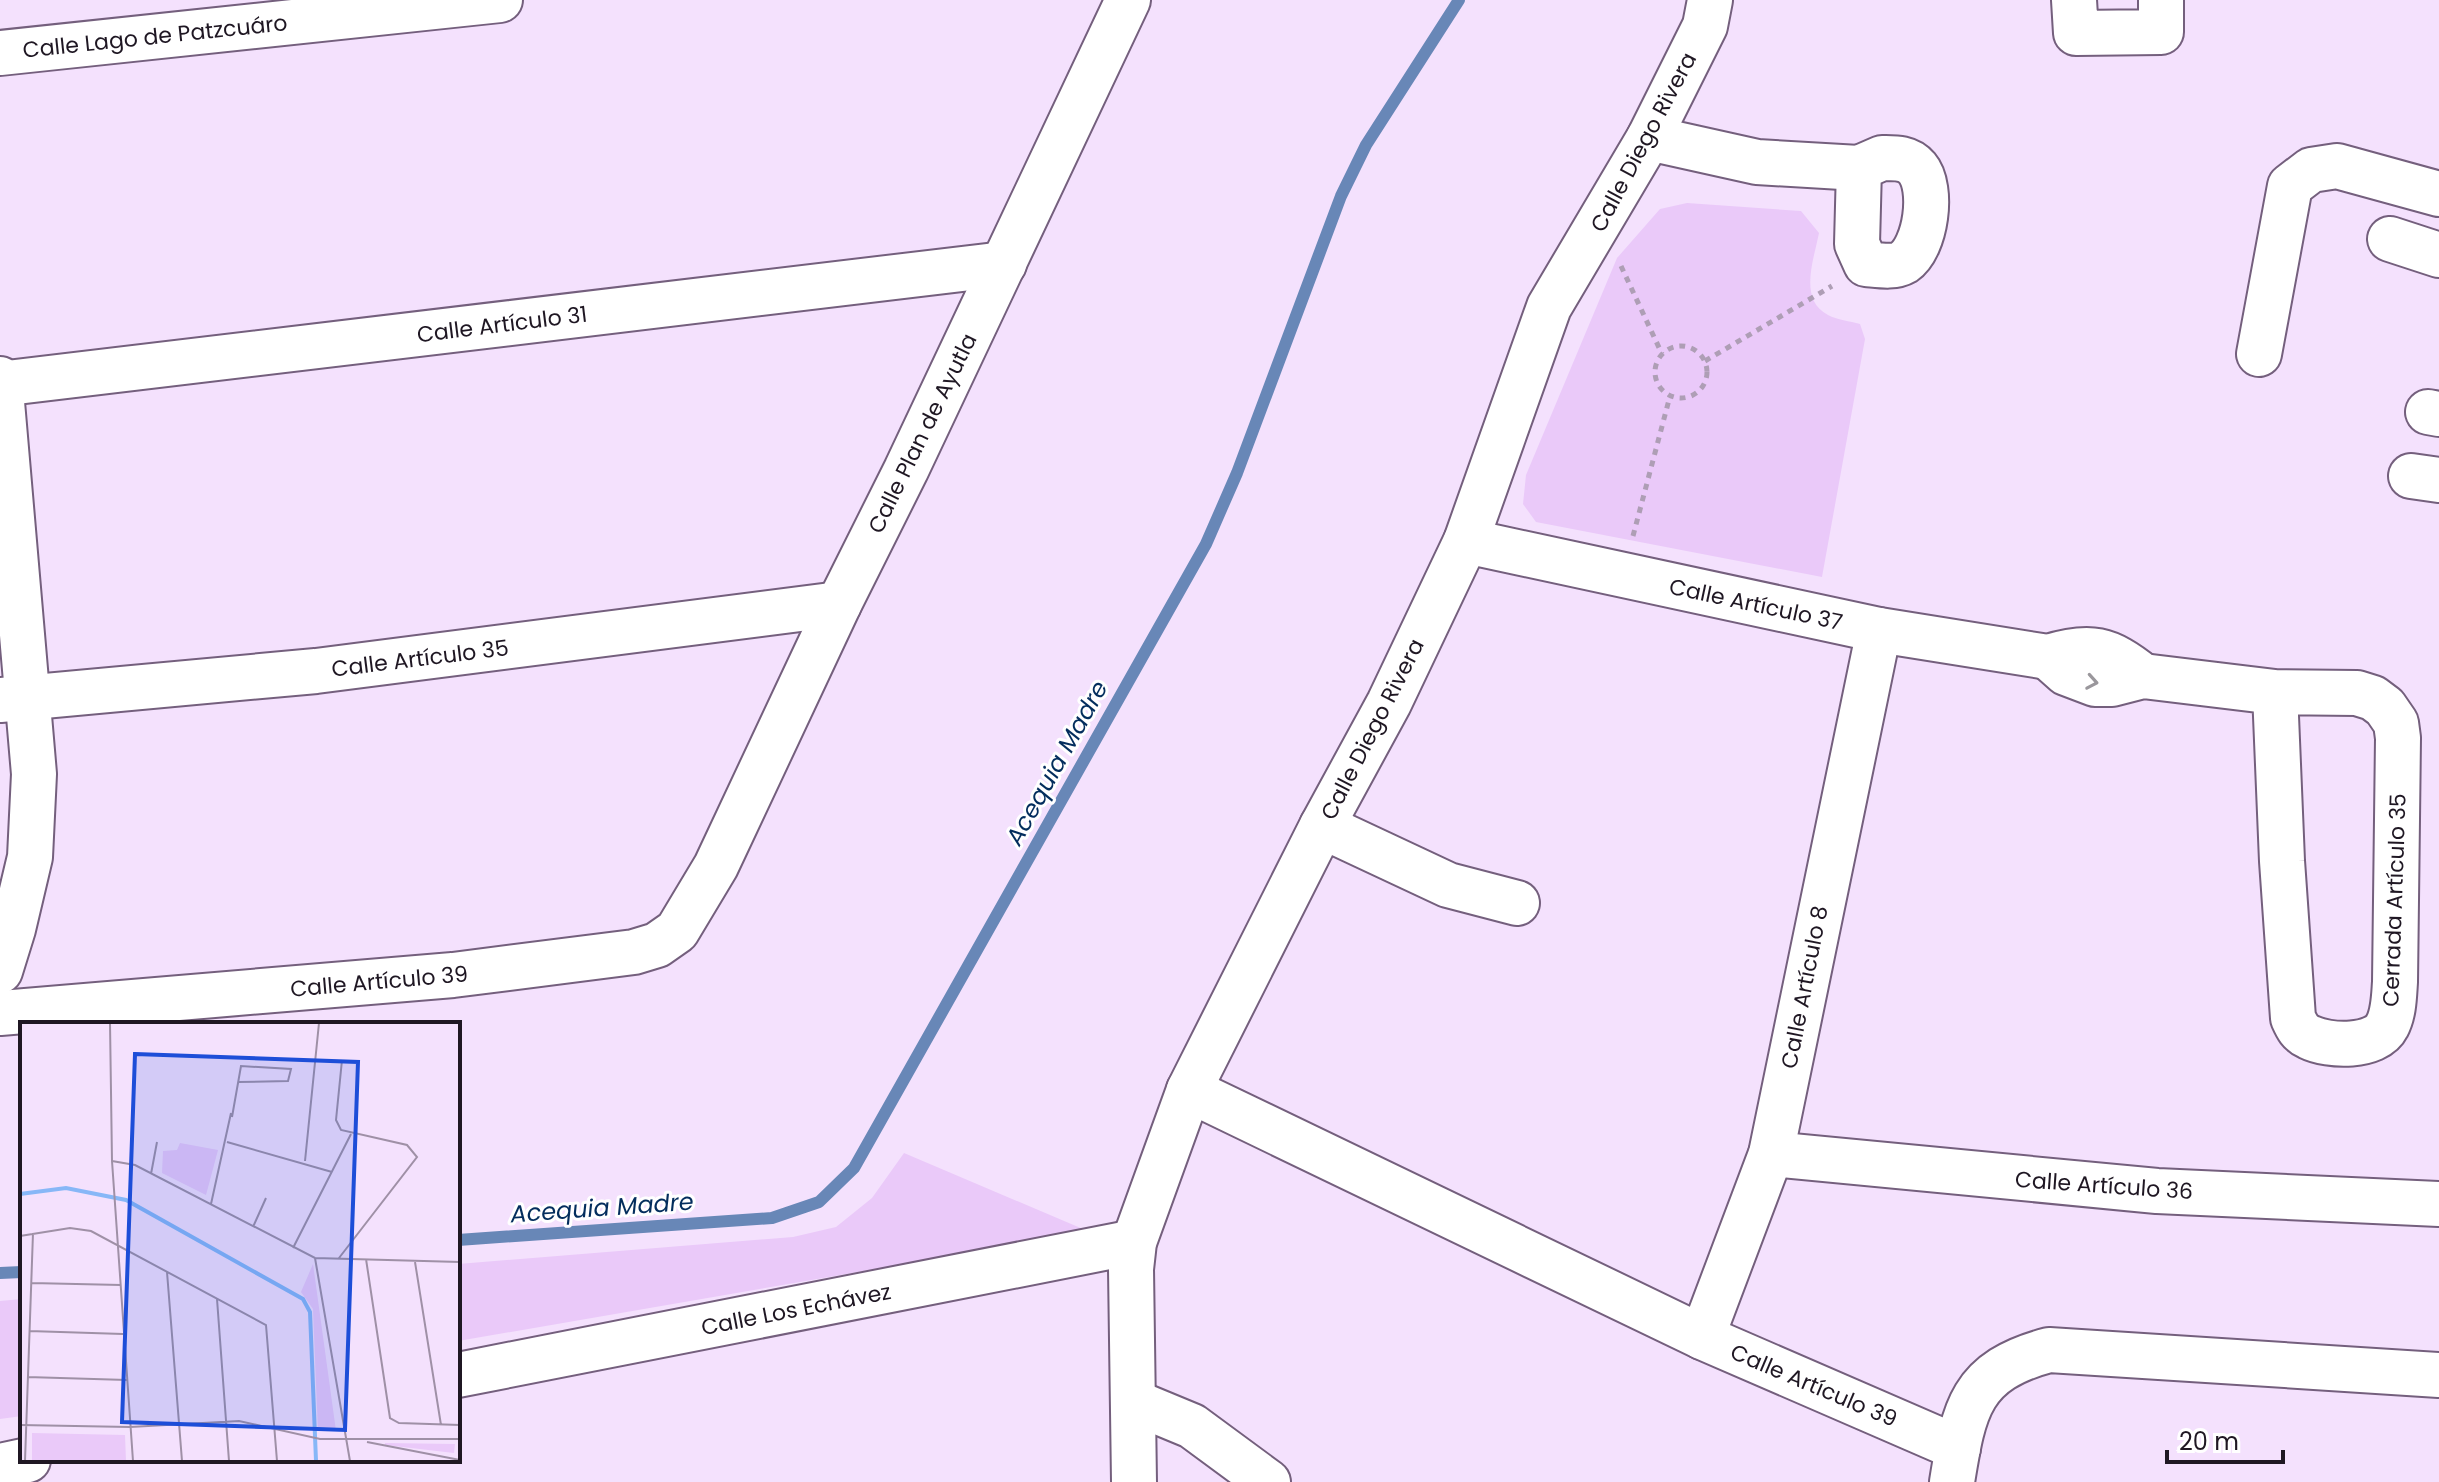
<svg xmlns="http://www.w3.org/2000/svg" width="2439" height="1482" viewBox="0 0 2439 1482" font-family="Poppins,sans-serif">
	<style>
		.park { fill: #eac9f9 }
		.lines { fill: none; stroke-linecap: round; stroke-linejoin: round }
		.stream { stroke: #6887b7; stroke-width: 12 }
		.minor-casing { stroke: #745f7d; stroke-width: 48 }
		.path { stroke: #ae9eb5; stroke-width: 5; stroke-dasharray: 6 6; stroke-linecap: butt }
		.minor { stroke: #fff; stroke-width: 44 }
		.oneway { stroke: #9a979c }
		.labels { text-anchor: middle; stroke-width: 6; stroke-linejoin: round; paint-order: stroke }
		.street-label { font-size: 22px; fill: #1f1723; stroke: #fff }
		.water-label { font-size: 24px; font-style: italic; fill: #032d5d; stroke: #fff }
		.inset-river { fill: none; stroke: #87b7f7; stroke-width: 4 }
		.inset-road { fill: none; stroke: #9f90a6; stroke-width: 2 }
		.view { fill: #1d4ed8; fill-opacity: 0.15; stroke: #1d4ed8; stroke-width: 4 }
		.inset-edge { fill: none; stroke: #1f1723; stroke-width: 4 }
	</style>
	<rect width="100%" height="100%" fill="#f4e1fd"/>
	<g class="park">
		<path d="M1687,203L1801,211L1819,233C1814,259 1798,300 1828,315C1837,320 1850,321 1860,324L1865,339L1822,577L1536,522L1523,504L1526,475L1617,258L1660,209Z"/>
		<polygon points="904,1153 1090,1232 458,1341 458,1264 793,1237 836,1227 872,1198"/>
		<polygon points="22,1299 22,1416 0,1419 0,1301"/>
	</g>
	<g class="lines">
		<g class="stream">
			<polyline points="458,1240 772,1218 819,1202 854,1168 1206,544 1237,473 1341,196 1366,145 1459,0"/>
			<polyline points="0,1273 22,1272"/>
		</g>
		<defs>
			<g id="minor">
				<polyline points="2074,0 2076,33 2161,32 2161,0"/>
				<polyline points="0,53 500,0"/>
				<polyline points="1649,138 1757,162 1859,168"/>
				<path d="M1882,158C1894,158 1908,157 1917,168C1934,188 1926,247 1904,262C1894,268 1878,265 1866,264L1857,244L1859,168Z"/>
				<polyline points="2390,239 2439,255"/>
				<polyline points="2259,354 2290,186 2311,170 2337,166 2439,194"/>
				<polyline points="0,379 34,774 30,857 13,929 0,971"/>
				<polyline points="0,384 1004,264"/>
				<polyline points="2428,412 2439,414"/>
				<polyline points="2411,476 2439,480"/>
				<path d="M1466,541L1879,630L2048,657C2090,644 2108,648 2143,676"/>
				<path d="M2048,657L2066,673L2095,684H2112L2143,676L2275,692L2357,693L2373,698L2385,707L2396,723L2398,738L2395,982C2394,996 2394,1013 2387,1026C2376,1048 2329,1047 2309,1037C2300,1033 2297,1027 2293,1018L2282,861L2275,692"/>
				<polyline points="0,700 316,671 839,604"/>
				<polyline points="1322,826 1448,885 1517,903"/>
				<polyline points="0,1013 453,975 634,952 657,945 677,931 716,866 839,604 906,470 1128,0"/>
				<polyline points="1189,1090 1702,1337 1958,1448"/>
				<polyline points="1771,1154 2157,1191 2439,1204"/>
				<polyline points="1702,1337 1771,1154 1879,630"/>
				<polyline points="458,1375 1134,1242"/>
				<polyline points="1134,1402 1192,1426 1268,1482"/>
				<polyline points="0,1466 28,1460"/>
				<polyline points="1134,1482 1131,1269 1134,1242 1189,1090 1322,826 1389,703 1466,541 1549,307 1649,138 1705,26 1710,0"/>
				<path d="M1952,1482C1964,1408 1970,1371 2049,1350L2439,1375"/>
			</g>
		</defs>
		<use href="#minor" class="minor-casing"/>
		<g class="path">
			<polyline points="1621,266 1662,354"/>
			<circle cx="1681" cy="372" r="26"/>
			<polyline points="1705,361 1832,286"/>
			<polyline points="1633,536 1670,396"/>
		</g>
		<use href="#minor" class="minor"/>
	</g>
	<defs><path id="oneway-chevron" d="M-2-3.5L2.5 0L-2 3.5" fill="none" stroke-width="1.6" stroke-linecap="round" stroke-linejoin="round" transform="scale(2)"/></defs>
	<use class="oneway" href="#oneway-chevron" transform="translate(2092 682) rotate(10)"/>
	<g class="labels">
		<g class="street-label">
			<text transform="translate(155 36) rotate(-6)" y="8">Calle Lago de Patzcuáro</text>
			<text transform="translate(1643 142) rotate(-62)" y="8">Calle Diego Rivera</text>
			<text transform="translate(502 324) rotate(-7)" y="8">Calle Artículo 31</text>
			<text transform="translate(922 433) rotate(-64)" y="8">Calle Plan de Ayutla</text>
			<text transform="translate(1756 604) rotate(12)" y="8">Calle Artículo 37</text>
			<text transform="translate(420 658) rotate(-7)" y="8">Calle Artículo 35</text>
			<text transform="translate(1372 729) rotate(-63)" y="8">Calle Diego Rivera</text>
			<text transform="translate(2394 900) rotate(-88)" y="8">Cerrada Artículo 35</text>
			<text transform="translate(379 981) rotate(-5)" y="8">Calle Artículo 39</text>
			<text transform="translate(1804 987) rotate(-79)" y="8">Calle Artículo 8</text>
			<text transform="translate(2104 1185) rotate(4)" y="8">Calle Artículo 36</text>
			<text transform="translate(796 1309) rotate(-11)" y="8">Calle Los Echávez</text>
			<text transform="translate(1814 1385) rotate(23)" y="8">Calle Artículo 39</text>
		</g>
		<g class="water-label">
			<text transform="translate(1057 763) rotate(-61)" y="8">Acequia Madre</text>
			<text transform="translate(602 1208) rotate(-4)" y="8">Acequia Madre</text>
		</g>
	</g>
	<g transform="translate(20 1022)">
		<rect width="440" height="440" fill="#f4e1fd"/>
		<path d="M160,121L198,128L186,173L142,151L143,129L157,128ZM293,242L316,409H298L293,287L281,270ZM12,411L105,413L106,439H12ZM365,421L435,422L434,431L365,423Z" fill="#eac9f9"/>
		<path class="inset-river" d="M0,172L46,166L106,178L283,277L290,290L296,439"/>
		<path class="inset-road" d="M90,1L92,139L113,439M212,95L221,44L271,47L268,59L218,60M207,120L312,150M92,139L115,143L295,236L440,240M285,139L299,1M131,152L137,120M191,182L211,91M233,205L246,176M0,214L50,206L71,209L246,303L257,439M273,226L331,112M295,236L330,439M319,236L397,135L387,123L321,108L316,98L322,38M346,237L370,396L379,401L440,403M395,240L421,403M147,250L162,439M11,261L101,263M197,277L209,439M9,309L103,312M7,355L107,358M0,403L110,405L219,399L300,417H440V434M347,420L440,438M5,439L13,211"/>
		<path class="view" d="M115,32L338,40L325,408L102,400Z"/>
		<rect width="440" height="440" class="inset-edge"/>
	</g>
	<path d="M2167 1450v12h116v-12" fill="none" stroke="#1f1723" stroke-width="4"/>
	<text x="2179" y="1450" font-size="24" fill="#1f1723" stroke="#ffffff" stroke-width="6" paint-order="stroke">20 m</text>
</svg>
